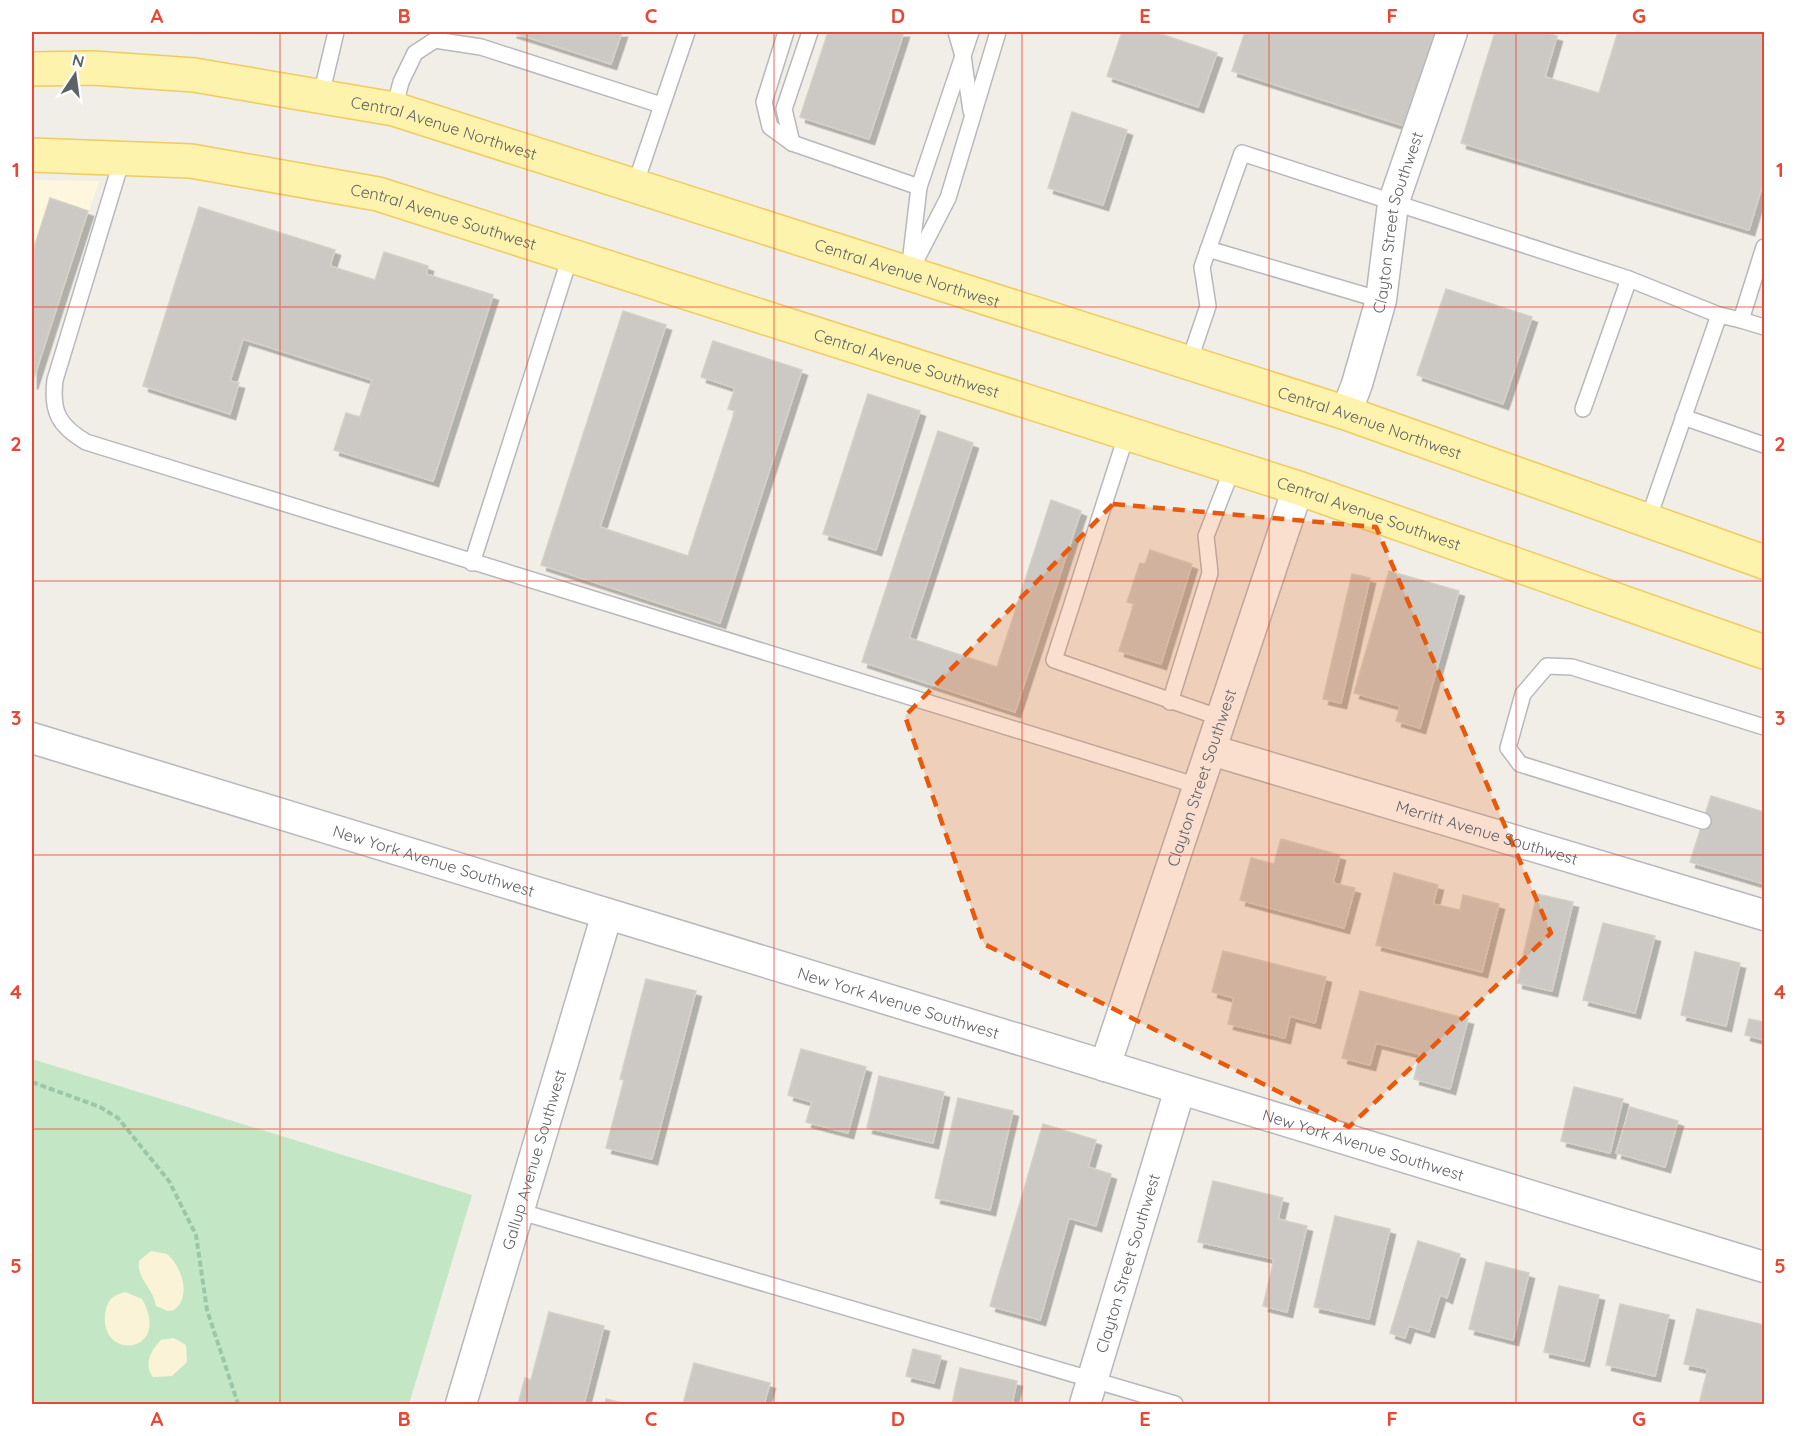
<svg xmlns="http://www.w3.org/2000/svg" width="1796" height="1436" viewBox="0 0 1796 1436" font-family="Quicksand,sans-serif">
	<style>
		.commercial { fill: #fef7de }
		.green { fill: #c3e7c4 }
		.sand { fill: #faf3d7 }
		.building { fill: #ccc8c3; stroke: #d5d0c5; stroke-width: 1.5; filter: url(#shadow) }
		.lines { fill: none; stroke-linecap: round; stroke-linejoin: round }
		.lane-casing { stroke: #b7b8bd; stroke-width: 18 }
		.street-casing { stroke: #b7b8bd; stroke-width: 33 }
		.primary-casing { stroke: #f0cb5f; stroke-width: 36 }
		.path { stroke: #9bc6a8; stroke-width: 4; stroke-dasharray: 6 3; stroke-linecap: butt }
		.lane { stroke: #fff; stroke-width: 15 }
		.street { stroke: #fff; stroke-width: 30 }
		.primary { stroke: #fef3ad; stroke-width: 33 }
		.marked { fill: #e8590c; fill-opacity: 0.2; stroke: #e8590c; stroke-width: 4.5; stroke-dasharray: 12 8; stroke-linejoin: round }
		.grid { fill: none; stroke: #e84734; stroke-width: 1.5; stroke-opacity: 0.55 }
		.labels { text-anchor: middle; stroke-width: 5; stroke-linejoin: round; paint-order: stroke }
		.street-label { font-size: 16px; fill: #5e6166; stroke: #fff }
		.neatline { fill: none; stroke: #e84734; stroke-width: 2 }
		.grid-label { font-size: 20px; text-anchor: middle; font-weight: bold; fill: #e84734 }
	</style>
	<defs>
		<filter id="shadow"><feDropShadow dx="5.5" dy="5.5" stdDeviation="0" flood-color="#0004"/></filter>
	</defs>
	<rect width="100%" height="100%" fill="#f0eee6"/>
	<polygon class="commercial" points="32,180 99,181 32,384"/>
	<polygon class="green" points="32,1059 472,1195 409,1404 32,1404"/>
	<g class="sand">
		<path d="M151,1251L167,1254C182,1267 192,1296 174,1310L168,1311L156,1306C154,1289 136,1278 139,1261Z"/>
		<path d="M125,1292L142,1299C174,1356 94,1362 106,1309C109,1298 114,1295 125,1292Z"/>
		<path d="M174,1338L186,1345L187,1362L172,1376L153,1377C143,1365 151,1350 161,1340Z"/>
	</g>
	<g class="building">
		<polygon points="511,32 622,32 611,64"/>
		<polygon points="828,32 904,32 869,139 800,117"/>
		<polygon points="1122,32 1155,32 1217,53 1198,107 1107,76"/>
		<polygon points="1245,32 1434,32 1442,34 1411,128 1232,71"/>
		<polygon points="1495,32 1543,32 1557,36 1545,77 1599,93 1618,32 1764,32 1764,180 1749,230 1461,143"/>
		<polygon points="1072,112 1127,130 1103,205 1048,188"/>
		<polygon points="50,198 88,211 32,384 32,254"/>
		<polygon points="199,207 335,250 330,266 375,280 384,252 428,266 426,274 493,295 433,481 334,450 346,413 360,417 372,380 243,339 230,381 239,383 230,414 143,386"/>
		<polygon points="1446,289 1532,317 1503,404 1417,375"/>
		<polygon points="623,311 666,325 600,527 688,556 735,411 728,409 735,388 701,377 713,341 802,370 720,623 541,565"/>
		<polygon points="868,394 920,411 876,550 823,534"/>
		<polygon points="938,431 973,443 909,638 997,667 1051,500 1081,511 1015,712 862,662"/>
		<polygon points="1150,550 1192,564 1161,664 1119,651 1134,604 1127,602 1140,563 1145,564"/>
		<polygon points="1389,571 1459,591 1420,728 1396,721 1400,706 1354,693"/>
		<polygon points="1352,574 1370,578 1341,703 1323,699"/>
		<polygon points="1711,796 1764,812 1764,884 1690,862"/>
		<polygon points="1281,839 1340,855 1333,883 1355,888 1344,928 1240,900 1251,858 1274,864"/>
		<polygon points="1394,873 1438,885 1433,904 1460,910 1463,895 1499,904 1482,972 1376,945"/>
		<polygon points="1537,894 1573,902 1552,991 1517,983"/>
		<polygon points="1603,923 1655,936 1635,1013 1583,1000"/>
		<polygon points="1223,951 1326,977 1315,1023 1290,1016 1285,1038 1228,1024 1234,998 1212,992"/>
		<polygon points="1695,952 1740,963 1726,1026 1681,1015"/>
		<polygon points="646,979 696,991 652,1159 606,1148 624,1080 620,1079"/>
		<polygon points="1360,991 1468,1019 1450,1089 1414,1079 1420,1054 1376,1043 1370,1065 1342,1058"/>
		<polygon points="1749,1019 1764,1022 1764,1040 1745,1035"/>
		<polygon points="801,1049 866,1067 848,1133 806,1122 812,1102 788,1095"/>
		<polygon points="879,1076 944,1092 933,1143 867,1128"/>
		<polygon points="1574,1087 1623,1099 1610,1153 1561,1141"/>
		<polygon points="958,1098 1013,1111 990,1210 935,1198"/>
		<polygon points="1630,1107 1678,1121 1665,1167 1616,1153"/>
		<polygon points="1043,1124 1096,1140 1088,1167 1111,1174 1096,1226 1069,1218 1040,1320 990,1306"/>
		<polygon points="1213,1181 1283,1198 1278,1219 1307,1226 1287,1312 1263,1306 1274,1259 1198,1242"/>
		<polygon points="1335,1216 1390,1229 1369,1319 1314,1307"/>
		<polygon points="1418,1241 1460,1254 1447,1298 1440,1295 1429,1332 1409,1326 1405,1338 1390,1333"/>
		<polygon points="1486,1262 1529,1273 1513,1340 1469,1329"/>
		<polygon points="1559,1286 1599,1295 1584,1361 1544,1352"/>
		<polygon points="1620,1304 1669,1315 1655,1376 1606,1365"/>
		<polygon points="1697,1309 1764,1325 1764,1404 1699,1404 1708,1369 1684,1364"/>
		<polygon points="549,1312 604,1326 584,1404 518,1404 525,1378 531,1380"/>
		<polygon points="913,1349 941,1356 934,1383 906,1376"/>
		<polygon points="694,1363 770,1383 764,1404 683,1404"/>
		<polygon points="960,1368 1017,1381 1012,1404 952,1404"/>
		<polygon points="606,1399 627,1404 605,1404"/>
	</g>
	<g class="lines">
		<defs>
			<g id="lane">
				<polyline points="786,32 764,102 770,127 792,143 919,187 909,272"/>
				<polyline points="956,32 963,56 971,111"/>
				<polyline points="321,95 336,32"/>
				<polyline points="394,109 401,82 415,53 435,40 481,47 661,105"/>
				<polyline points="792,143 784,109 810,32"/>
				<path d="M123,156L55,380C51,412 59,426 86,442L1198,786"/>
				<polyline points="635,185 687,32"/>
				<polyline points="919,187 971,32"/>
				<polyline points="1208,249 1381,300"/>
				<polyline points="915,262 948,198 998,32"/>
				<polyline points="1741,320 1764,327"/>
				<polyline points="1189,362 1208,306 1202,267 1242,153 1629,279 1719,315"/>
				<polyline points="1583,409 1629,279"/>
				<polyline points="1683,417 1764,445"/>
				<polyline points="1127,433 1054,660 1221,718"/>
				<polyline points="1648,520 1719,315 1741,320 1764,247"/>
				<polyline points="472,563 571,254"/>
				<polyline points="1170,702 1210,573 1206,536 1233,467"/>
				<polyline points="1703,821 1520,764 1508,748 1523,694 1547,666 1572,667 1764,727"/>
				<polyline points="518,1211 1175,1404"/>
			</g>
			<g id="street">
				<path id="s1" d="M1346,413L1357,384L1381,300L1393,204L1452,32"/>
				<path id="s2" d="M32,738L1764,1267"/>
				<path id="s3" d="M1211,750L1764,915"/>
				<path id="s4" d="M1105,1066L1298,488"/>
				<path id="s5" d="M461,1404L607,914"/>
				<path id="s6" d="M1085,1404L1180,1089"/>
			</g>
			<g id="primary">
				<path id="s7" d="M32,69L93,68L194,75L394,109L1346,413L1764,562"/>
				<path id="s8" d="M32,155L191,161L378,194L1298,488L1764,652"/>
			</g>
		</defs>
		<use href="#lane" class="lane-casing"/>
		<use href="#street" class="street-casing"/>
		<use href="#primary" class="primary-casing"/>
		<polyline class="path" points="32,1082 100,1107 118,1118 169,1181 196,1235 207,1310 238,1404"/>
		<use href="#lane" class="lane"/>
		<use href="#street" class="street"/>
		<use href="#primary" class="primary"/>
	</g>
	<path class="marked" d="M1113,504L1376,527L1551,933L1349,1127L984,944L905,716Z"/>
	<path class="grid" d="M280,32V1404M527,32V1404M774,32V1404M1022,32V1404M1269,32V1404M1516,32V1404M32,307H1764M32,581H1764M32,855H1764M32,1129H1764"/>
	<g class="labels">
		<g class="street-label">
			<text dy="6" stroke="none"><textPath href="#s7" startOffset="418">Central Avenue Northwest</textPath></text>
			<text dy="6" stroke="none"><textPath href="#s8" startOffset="418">Central Avenue Southwest</textPath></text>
			<text dy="6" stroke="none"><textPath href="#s1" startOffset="198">Clayton Street Southwest</textPath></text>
			<text dy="6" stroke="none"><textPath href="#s7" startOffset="904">Central Avenue Northwest</textPath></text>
			<text dy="6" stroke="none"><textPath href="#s8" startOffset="904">Central Avenue Southwest</textPath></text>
			<text dy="6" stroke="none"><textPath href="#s7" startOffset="1390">Central Avenue Northwest</textPath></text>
			<text dy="6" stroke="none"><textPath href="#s8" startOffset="1390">Central Avenue Southwest</textPath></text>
			<text dy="6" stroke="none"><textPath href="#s4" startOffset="304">Clayton Street Southwest</textPath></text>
			<text dy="6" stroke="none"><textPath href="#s3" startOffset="288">Merritt Avenue Southwest</textPath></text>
			<text dy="6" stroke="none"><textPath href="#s2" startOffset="420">New York Avenue Southwest</textPath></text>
			<text dy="6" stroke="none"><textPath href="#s2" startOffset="906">New York Avenue Southwest</textPath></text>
			<text dy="6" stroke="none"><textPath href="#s2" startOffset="1392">New York Avenue Southwest</textPath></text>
			<text dy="6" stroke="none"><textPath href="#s5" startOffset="255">Gallup Avenue Southwest</textPath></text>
			<text dy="6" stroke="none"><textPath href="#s6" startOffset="147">Clayton Street Southwest</textPath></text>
		</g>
	</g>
	<rect width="1796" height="1436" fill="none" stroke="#ffffff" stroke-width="66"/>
	<g transform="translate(75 75) rotate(13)" stroke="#ffffff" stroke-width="4.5" paint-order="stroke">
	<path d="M0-4.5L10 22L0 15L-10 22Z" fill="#5e6166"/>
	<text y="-9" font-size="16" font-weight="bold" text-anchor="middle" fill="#5e6166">N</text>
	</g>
	<rect x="33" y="33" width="1730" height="1370" class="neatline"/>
	<g class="grid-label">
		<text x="157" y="23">A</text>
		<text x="404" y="23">B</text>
		<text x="651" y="23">C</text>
		<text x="898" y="23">D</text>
		<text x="1145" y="23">E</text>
		<text x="1392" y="23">F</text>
		<text x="1639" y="23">G</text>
		<text x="16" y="177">1</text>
		<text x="1780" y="177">1</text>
		<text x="16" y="451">2</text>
		<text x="1780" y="451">2</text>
		<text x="16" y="725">3</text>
		<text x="1780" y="725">3</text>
		<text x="16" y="999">4</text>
		<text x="1780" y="999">4</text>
		<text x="16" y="1273">5</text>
		<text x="1780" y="1273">5</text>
		<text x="157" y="1426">A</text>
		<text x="404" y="1426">B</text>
		<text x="651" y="1426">C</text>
		<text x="898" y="1426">D</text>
		<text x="1145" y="1426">E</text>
		<text x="1392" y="1426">F</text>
		<text x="1639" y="1426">G</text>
	</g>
</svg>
